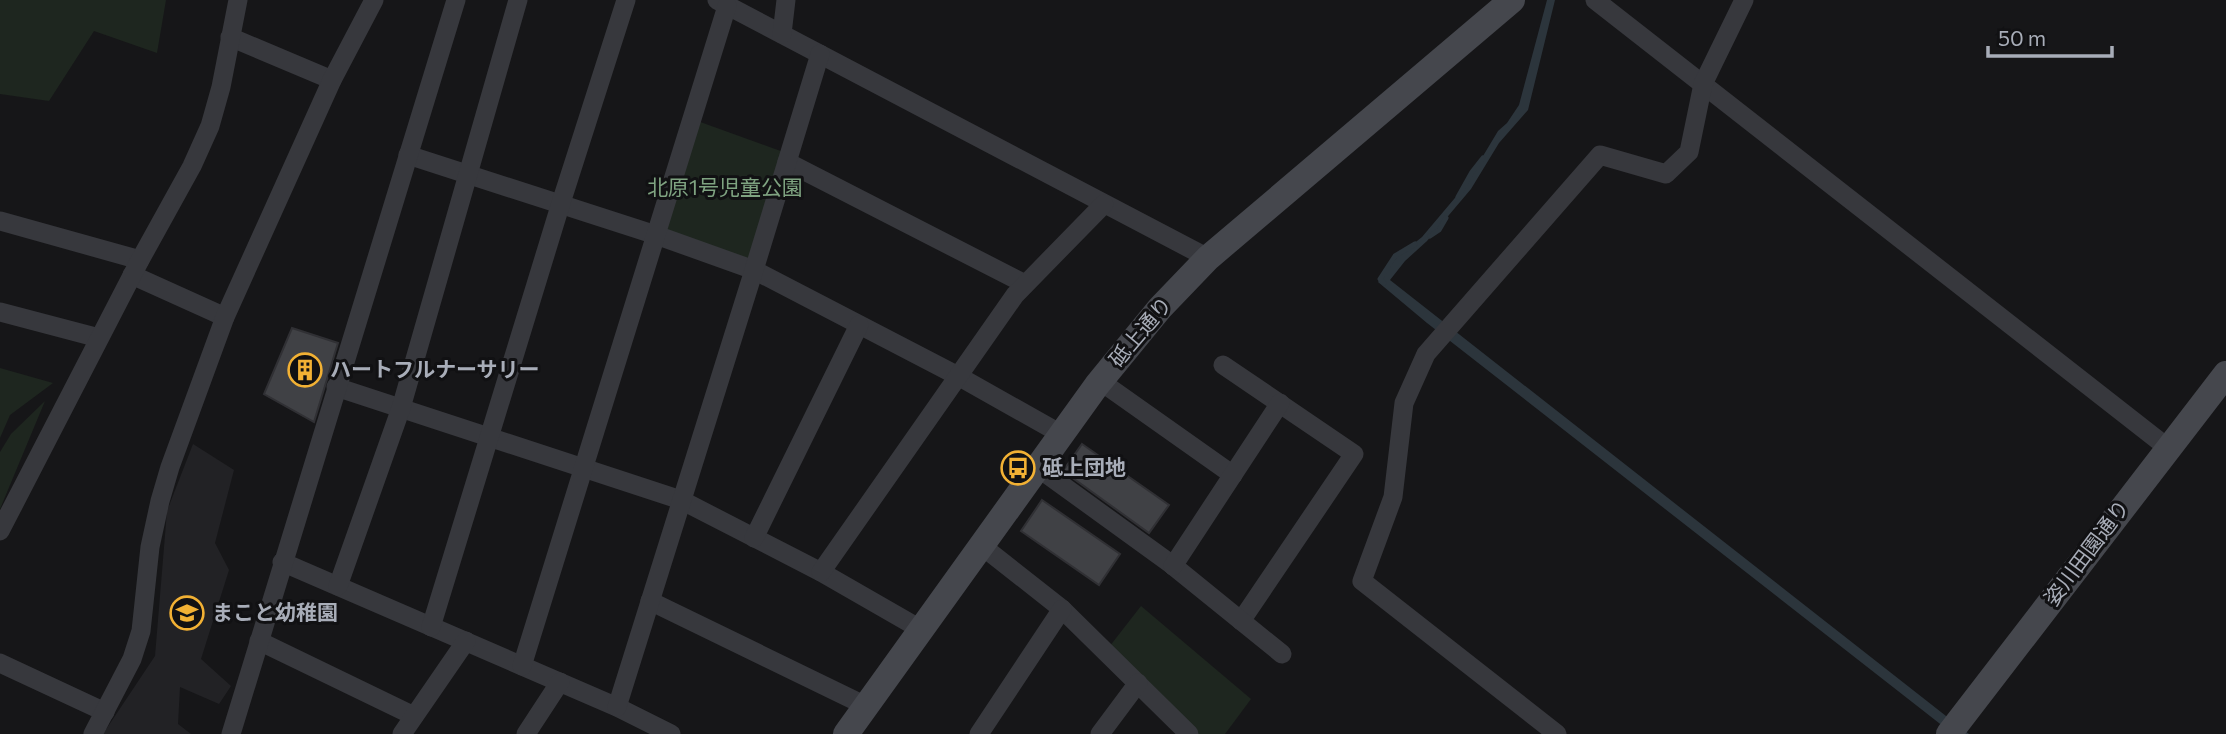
<svg xmlns="http://www.w3.org/2000/svg" width="2226" height="734" viewBox="0 0 2226 734" font-family="Commissioner,'Noto Sans JP',sans-serif">
	<style>
		.built { fill: #222225 }
		.green { fill: #1e261f }
		.water { fill: #2c353c }
		.lines { fill: none; stroke-linecap: round; stroke-linejoin: round }
		.stream { stroke: #2c353c; stroke-width: 5 }
		.building { fill: #404145; stroke: #303034; stroke-width: 2 }
		.street { stroke: #37383d; stroke-width: 19 }
		.secondary { stroke: #45474d; stroke-width: 26 }
		.labels { text-anchor: middle; stroke-width: 6; stroke-linejoin: round; paint-order: stroke }
		.park-label { font-size: 21px; fill: #7fa381; stroke: #111113 }
		.street-label { font-size: 21px; fill: #a8adb8; stroke: #111113 }
		.poi-label { font-size: 21px; font-weight: bold; fill: #a8adb8; stroke: #111113; text-anchor: start }
	</style>
	<rect width="100%" height="100%" fill="#161618"/>
	<polygon class="built" points="193,444 234,470 215,543 229,570 201,659 231,686 219,704 180,687 178,724 191,734 103,734 155,656 167,511"/>
	<g class="green">
		<polygon points="0,0 166,0 157,53 94,31 49,101 0,94"/>
		<polygon points="692,119 789,154 754,270 656,235"/>
		<polygon points="0,368 53,383 10,415 0,438"/>
		<polygon points="45,401 0,509 0,452 11,434"/>
		<polygon points="1141,606 1251,699 1225,734 1189,734 1106,651"/>
	</g>
	<polygon class="water" points="1547,0 1555,0 1528,110 1499,143 1471,189 1427,241 1405,261 1390,280 1969,734 1953,734 1427,323 1378,282 1397,257 1422,237 1465,186 1498,131 1507,123 1519,105"/>
	<g class="lines">
		<g class="stream">
			<polyline points="1458,197 1472,172 1483,158"/>
			<polyline points="1430,236 1439,230 1446,218"/>
			<polyline points="1384,283 1380,279 1395,256 1415,244"/>
		</g>
	</g>
	<g class="building">
		<polygon points="292,328 338,343 314,422 264,394"/>
		<polygon points="1082,444 1169,505 1149,533 1063,471"/>
		<polygon points="1042,500 1120,554 1099,585 1021,531"/>
	</g>
	<g class="lines">
		<g class="street">
			<polyline points="717,0 1208,258"/>
			<polyline points="1595,0 2168,448"/>
			<polyline points="782,34 786,0"/>
			<polyline points="230,37 332,80"/>
			<polyline points="408,155 656,235 754,270 958,376 1061,434"/>
			<polyline points="787,162 1025,284"/>
			<polyline points="0,221 140,260"/>
			<polyline points="132,275 225,317"/>
			<polyline points="0,312 99,338"/>
			<polyline points="1223,365 1354,454 1241,621"/>
			<polyline points="1100,381 1233,475"/>
			<polyline points="336,387 681,500 821,572 922,630"/>
			<polyline points="1037,467 1171,564 1282,654"/>
			<polyline points="0,531 140,260 192,166 210,126 221,87 238,0"/>
			<polyline points="754,538 859,325"/>
			<polyline points="982,546 1062,609 1189,734"/>
			<polyline points="282,562 617,707 671,734"/>
			<polyline points="1173,566 1280,403"/>
			<polyline points="821,572 1015,295 1104,204"/>
			<polyline points="338,586 401,408 518,0"/>
			<polyline points="650,601 866,706"/>
			<polyline points="431,627 560,206 626,0"/>
			<polyline points="259,641 414,716"/>
			<polyline points="0,663 105,712"/>
			<polyline points="522,666 727,6"/>
			<polyline points="617,707 754,270 820,54"/>
			<polyline points="93,734 132,659 141,631 150,547 160,501 170,467 225,317 332,80 374,0"/>
			<polyline points="231,734 456,0"/>
			<polyline points="402,734 466,641"/>
			<polyline points="526,734 560,682"/>
			<polyline points="979,734 1062,609"/>
			<polyline points="1100,734 1138,683"/>
			<polyline points="1557,734 1362,581 1393,497 1404,403 1426,354 1600,155 1666,174 1689,152 1703,84 1744,0"/>
		</g>
		<g class="secondary">
			<polyline points="846,734 1097,385 1160,308 1208,258 1512,0"/>
			<polyline points="1949,734 2226,374"/>
		</g>
	</g>
	<defs>
		<symbol id="building-ring" viewBox="-11 -11 22 22"><circle r="9.5" fill="#111113" stroke="#f2b134" stroke-width="1.5"/><path d="M-4-6H4V6H1V3H-1V6H-4ZM-2.5-4.3h1.7v1.8h-1.7ZM.8-4.3h1.7v1.8H.8ZM-2.5-1h1.7V.8h-1.7ZM.8-1h1.7V.8H.8Z" fill="#f2b134"/></symbol>
		<symbol id="bus-ring" viewBox="-11 -11 22 22"><circle r="9.5" fill="#111113" stroke="#f2b134" stroke-width="1.5"/><path d="M-5-6H5V4H4V6H2V4H-2V6H-4V4H-5ZM-3.5-4V0h7V-4ZM-3.5 1.2v1.5H-2V1.2ZM2 1.2v1.5H3.5V1.2Z" fill="#f2b134"/></symbol>
		<symbol id="school-ring" viewBox="-11 -11 22 22"><circle r="9.5" fill="#111113" stroke="#f2b134" stroke-width="1.5"/><path d="M0-5L7-2L0 1L-7-2ZM-4 1L0 2.5L4 1V4Q0 6-4 4Z" fill="#f2b134"/></symbol>
	</defs>
	<g fill-rule="evenodd">
		<use href="#building-ring" x="286" y="351" width="38" height="38"/>
		<use href="#bus-ring" x="999" y="449" width="38" height="38"/>
		<use href="#school-ring" x="168" y="594" width="38" height="38"/>
	</g>
	<g class="labels">
		<g class="park-label">
			<text x="725" y="195">北原1号児童公園</text>
		</g>
		<g class="street-label">
			<text transform="translate(1141 332) rotate(-50)" y="7">砥上通り</text>
			<text transform="translate(2087 553) rotate(-53)" y="7">姿川田園通り</text>
		</g>
		<g class="poi-label">
			<text x="330" y="377">ハートフルナーサリー</text>
			<text x="1042" y="475">砥上団地</text>
			<text x="212" y="620">まこと幼稚園</text>
		</g>
	</g>
	<path d="M1988 46v10h124v-10" fill="none" stroke="#a8adb8" stroke-width="3.5"/>
	<text x="1998" y="46" font-size="21" fill="#a8adb8" stroke="#111113" stroke-width="5" paint-order="stroke">50 m</text>
</svg>
